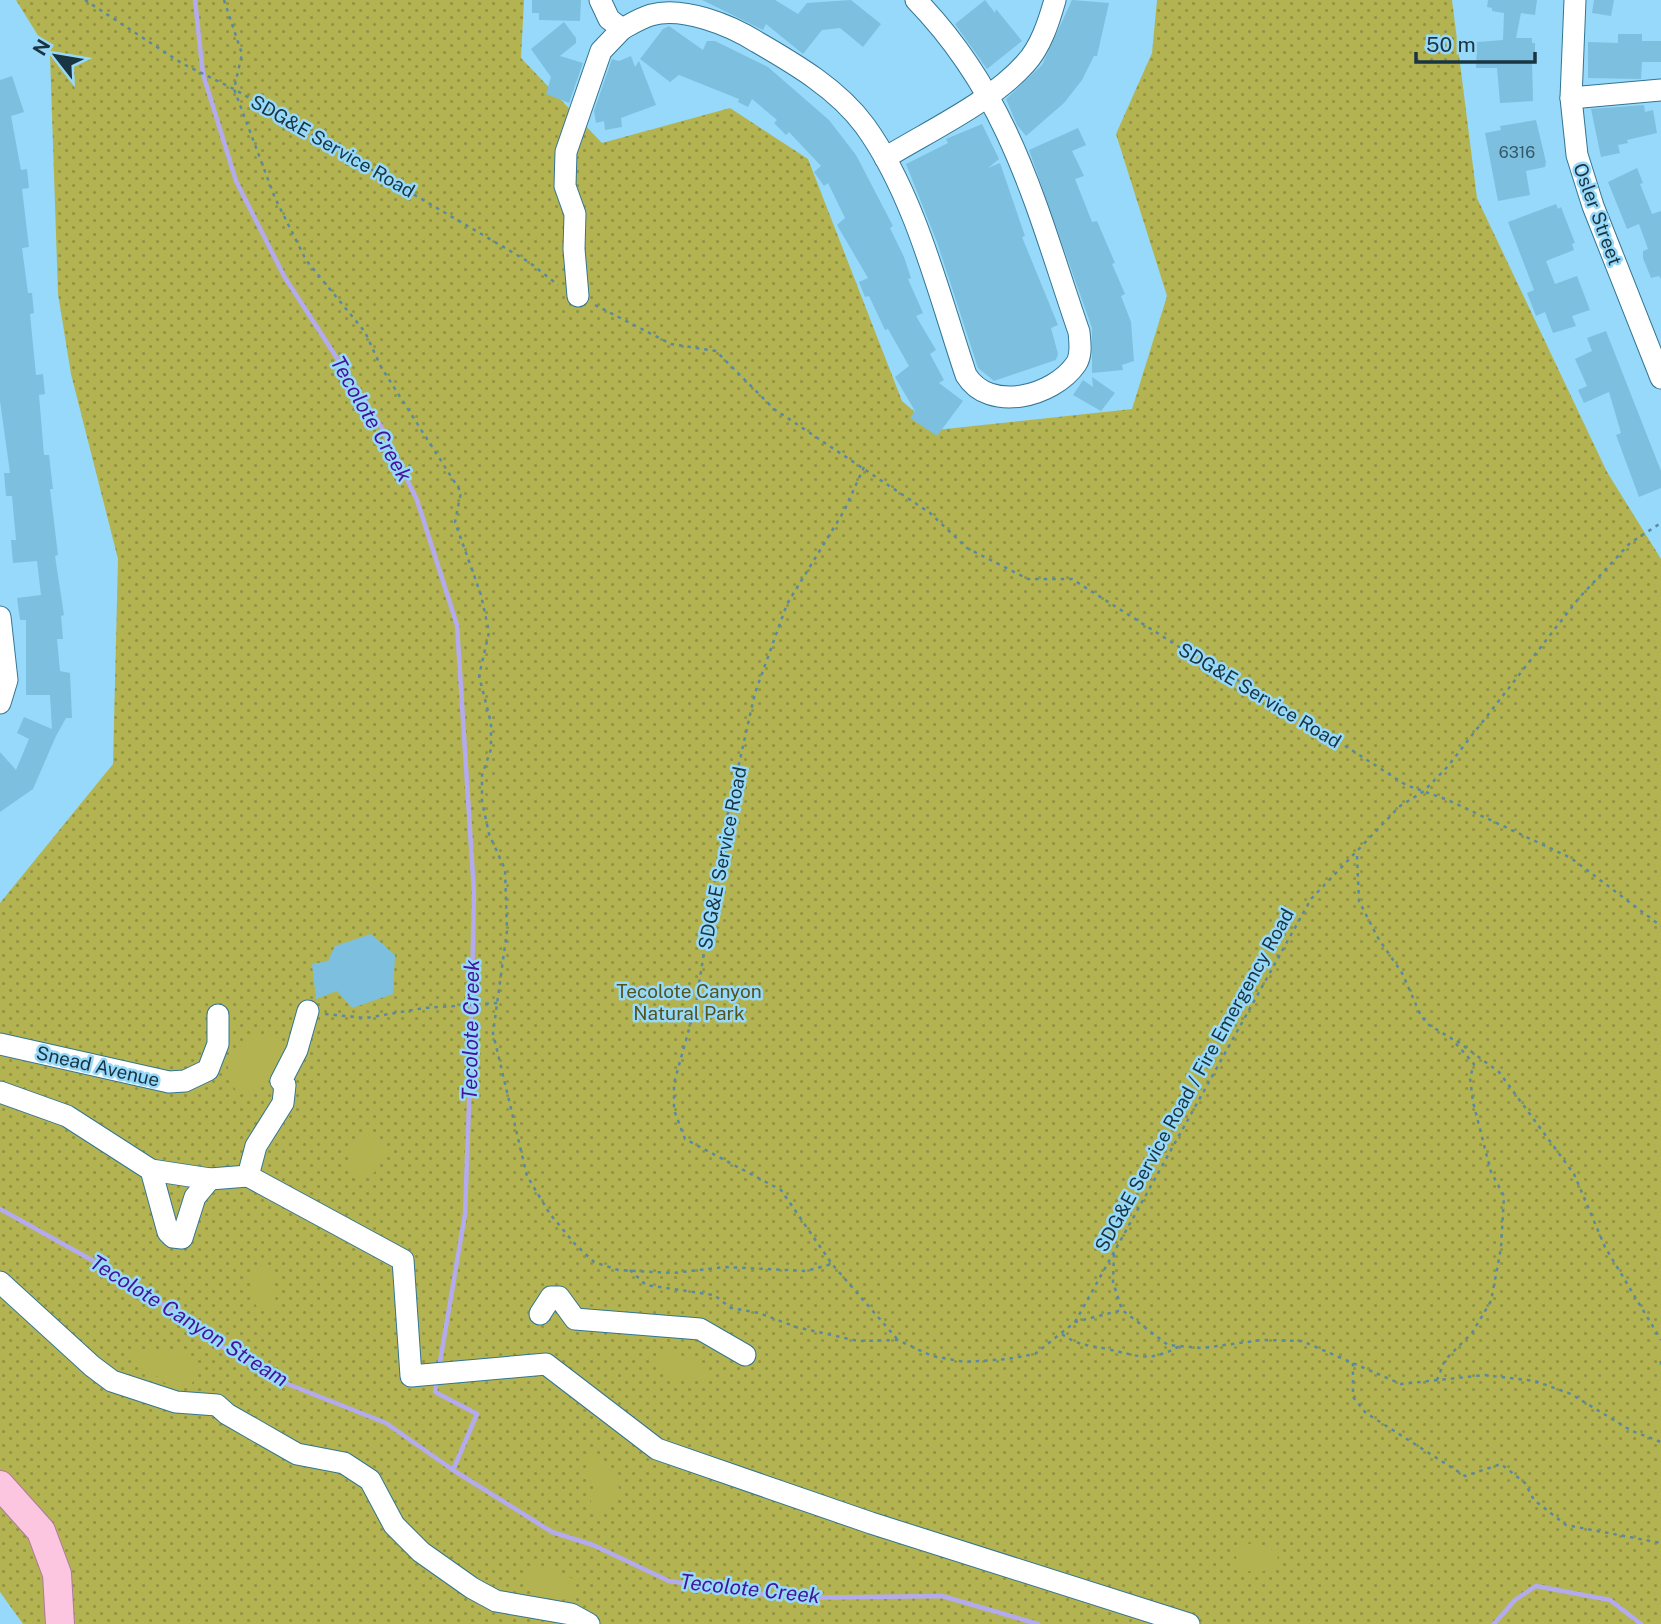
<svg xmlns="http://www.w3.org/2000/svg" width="1661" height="1624" viewBox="0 0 1661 1624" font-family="'Public Sans',sans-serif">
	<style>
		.grass { fill: url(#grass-dots) }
		.pitch { fill: #b3b451 }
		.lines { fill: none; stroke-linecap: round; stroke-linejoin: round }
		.stream { stroke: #b4abee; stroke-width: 4.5 }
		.building { fill: #7dbfdf }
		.minor-casing { stroke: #337592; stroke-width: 23 }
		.major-casing { stroke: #ad7b9c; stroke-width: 30 }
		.path { stroke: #5a89a1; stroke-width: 2.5; stroke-dasharray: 3.5 5; stroke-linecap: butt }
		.minor { stroke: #fff; stroke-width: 21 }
		.major { stroke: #fdc6e0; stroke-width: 28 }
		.labels { text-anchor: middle; stroke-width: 5; stroke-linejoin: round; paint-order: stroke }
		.number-label { font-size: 16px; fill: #335869 }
		.street-label { font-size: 19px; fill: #1a3542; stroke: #97d9fa }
		.park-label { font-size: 19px; fill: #53531c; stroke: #97d9fa }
		.water-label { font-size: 21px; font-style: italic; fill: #451599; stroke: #97d9fa }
	</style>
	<defs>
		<pattern id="grass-dots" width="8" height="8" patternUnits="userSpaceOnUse" patternTransform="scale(1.75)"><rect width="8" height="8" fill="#b3b451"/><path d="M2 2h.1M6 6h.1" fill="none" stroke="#919345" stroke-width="1.8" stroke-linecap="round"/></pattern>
	</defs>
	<rect width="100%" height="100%" fill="#97d9fa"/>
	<polygon class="grass" points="16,0 524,0 521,58 602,143 730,108 808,159 902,401 936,430 1132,409 1167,296 1116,134 1152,53 1157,0 1452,0 1477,198 1607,472 1661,559 1661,1624 23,1624 0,1592 0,903 113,764 118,559 71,374 58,294 50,55"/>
	<g class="pitch">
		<path d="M259,1034L279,1036L288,1051C277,1070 262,1098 235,1089L228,1077C227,1053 236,1041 259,1034Z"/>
		<polygon points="366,1132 380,1139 385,1148 375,1172 360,1180 351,1176 349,1170 354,1139"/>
		<path d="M260,1264C274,1271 276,1289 275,1303L265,1311L256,1306L250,1284L251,1268Z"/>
		<polygon points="180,1349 193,1358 197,1374 191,1385 182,1389 165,1383 133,1356 136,1351"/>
		<polygon points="667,1349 704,1365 707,1376 691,1382 668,1376 657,1359 660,1351"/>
		<polygon points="590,1453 602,1459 623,1495 596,1515 589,1508 594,1490 586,1464"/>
		<path d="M1246,1544C1258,1543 1273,1546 1278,1557L1274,1566L1257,1574L1239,1567L1235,1553Z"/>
		<path d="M543,1566L573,1579L577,1591L573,1597C558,1604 533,1596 524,1582C525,1571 532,1567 543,1566Z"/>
	</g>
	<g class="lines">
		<g class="stream">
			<polyline points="195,0 203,74 236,181 284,276 382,428 417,500 457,625 474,893 470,1078 465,1214 439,1368"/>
			<polyline points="0,1209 99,1264 167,1307 232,1354 275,1379 386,1423 453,1470"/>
			<polyline points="437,1380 435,1392 477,1414 453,1470 552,1532 593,1545 669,1581 789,1598 942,1596 1038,1624"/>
			<polyline points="1494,1624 1515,1600 1536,1586 1610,1600 1641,1624"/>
		</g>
	</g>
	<g class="building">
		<polygon points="532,0 581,0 580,21 539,20 539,13 532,13"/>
		<polygon points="702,0 775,0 798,14 807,3 851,0 881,24 863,47 840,28 822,30 803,54 766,24 763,30"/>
		<polygon points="985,0 995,13 996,9 1022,41 987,69 955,24"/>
		<polygon points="1072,0 1109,3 1097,56 1094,56 1082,80 1064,103 1026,136 1017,125 1006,99 1042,65"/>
		<polygon points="1488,0 1537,0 1535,15 1521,13 1516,38 1532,38 1532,43 1535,43 1535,60 1532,60 1533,101 1500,103 1497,68 1476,68 1477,42 1503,40 1504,13 1492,11 1492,8 1487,7"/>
		<polygon points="1594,0 1614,0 1611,16 1592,13"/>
		<polygon points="564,22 576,38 576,43 560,56 583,63 569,103 546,94 551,77 531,49"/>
		<polygon points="669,26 703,50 707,41 715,41 768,67 829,120 856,155 893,226 890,228 904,257 911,278 908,279 923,313 916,316 936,350 930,354 944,380 939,383 963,401 937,436 910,418 915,411 895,377 909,366 888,329 885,330 869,296 865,297 859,282 868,278 837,225 845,218 828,183 824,186 814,172 821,166 789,132 786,135 774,123 777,120 752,99 748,107 738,102 739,99 679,75 670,82 640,59 663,29"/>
		<polygon points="1618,34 1642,34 1642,41 1661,41 1661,62 1642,62 1641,79 1588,78 1588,42 1618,43"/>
		<polygon points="631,56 635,67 639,61 656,105 621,118 622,127 605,130 604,121 596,123 594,111 612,59 619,61"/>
		<polygon points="12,76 24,112 11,116 21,170 27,169 29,188 22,189 29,247 22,248 28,293 32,293 34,313 30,314 36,375 43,374 45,394 39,395 44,455 49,455 53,489 50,489 58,555 55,556 64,615 61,616 63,639 57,639 60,671 70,673 72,718 66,718 56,736 33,789 0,812 0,752 16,770 29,739 17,733 24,717 52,729 50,695 26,695 26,620 20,620 17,598 41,595 37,561 13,563 11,540 16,540 12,496 6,496 4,473 10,473 0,401 0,80"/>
		<polygon points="1644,105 1645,112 1653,110 1657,133 1627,140 1628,143 1618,145 1620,153 1601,157 1591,109"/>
		<polygon points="1536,120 1546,162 1545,167 1526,171 1530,195 1498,201 1485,133 1501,130 1500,126"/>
		<polygon points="982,124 999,159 988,168 1000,163 1025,236 1022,237 1058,325 1051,328 1058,354 1056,360 994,381 978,368 937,242 906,164 948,143 946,139"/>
		<polygon points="1078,128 1086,145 1072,151 1084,176 1075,179 1092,222 1097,221 1115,263 1112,264 1125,294 1121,296 1131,322 1134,361 1122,365 1123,370 1092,373 1092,328 1029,150"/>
		<polygon points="1637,168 1643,183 1640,184 1652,214 1661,211 1661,279 1659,276 1651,278 1643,258 1643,251 1648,249 1639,224 1627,229 1608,182"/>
		<polygon points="1556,204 1558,209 1561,207 1575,243 1572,244 1574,250 1546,261 1555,284 1577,276 1590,310 1572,316 1576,326 1553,333 1545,312 1536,316 1527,293 1534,290 1508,222"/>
		<polygon points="1606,331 1661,471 1661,488 1639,497 1616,435 1621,433 1609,392 1584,403 1578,390 1587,386 1575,359 1592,351 1587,338"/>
		<polygon points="1092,377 1115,393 1101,411 1073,395 1083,380 1093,387"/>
		<polygon points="371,934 395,955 393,994 352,1008 337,991 316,999 312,964 328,961 335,946"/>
	</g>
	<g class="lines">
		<defs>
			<g id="minor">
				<path d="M600,0L609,19L622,29C631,24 641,18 651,15C683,6 730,25 757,42C795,64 838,89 865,126C915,195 939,295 966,375C989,413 1053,397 1076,364C1082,355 1080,343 1079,332C1036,207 1011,98 916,0"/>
				<polyline points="1575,0 1571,98 1577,155 1593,206 1661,378"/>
				<polyline points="1571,98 1661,90"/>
				<path d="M885,158C929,131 991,102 1025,64C1041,47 1049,21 1055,0"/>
				<polyline points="578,296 574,249 575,214 565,186 566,152 601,51 622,29"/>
				<polyline points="0,617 7,680 0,703"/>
				<polyline points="0,1044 169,1082 185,1081 208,1070 218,1044 218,1015"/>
				<polyline points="0,1092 67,1116 151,1170 168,1232 173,1237 182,1238 195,1197 210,1179 248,1176 256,1146 283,1103 285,1085 281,1081 297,1050 308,1011"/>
				<polyline points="151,1170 210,1179"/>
				<polyline points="248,1176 403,1260 411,1376 546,1364 657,1449 871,1523 1189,1624"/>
				<polyline points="0,1282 92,1366 112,1381 176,1402 217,1405 227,1414 297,1454 344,1463 370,1480 394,1525 421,1552 472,1588 496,1601 571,1614 589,1624"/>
				<polyline points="540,1314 551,1297 559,1297 575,1319 700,1329 745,1355"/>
			</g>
			<polyline id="major" points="0,1485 41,1531 57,1574 60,1624"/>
		</defs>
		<use href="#minor" class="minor-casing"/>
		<use href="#major" class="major-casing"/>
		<g class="path">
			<polyline points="85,0 183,64 234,89 529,262 558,285"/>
			<polyline points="224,0 242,54 234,89 275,198 306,260 365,332 381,367 461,492 455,522 481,595 489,632 479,676 491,723 491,749 482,775 482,801 489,834 505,869 507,931 493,1033 527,1176 550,1214 575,1244 594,1262 618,1270 673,1273 725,1267 806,1271 832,1264"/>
			<polyline points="595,305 671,344 716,351 774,409 930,513 967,548 1028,579 1072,579 1211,667 1263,693 1406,785 1448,800 1571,858 1661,926"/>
			<polyline points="864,467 844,511 787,604 755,693 720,848 696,1004 674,1083 674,1110 685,1139 781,1190 832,1264 898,1340"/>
			<polyline points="1357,856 1359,901 1378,938 1402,973 1421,1016 1429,1025 1451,1038 1474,1064 1470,1078 1473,1102 1491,1172 1504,1196 1501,1248 1491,1301 1472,1333 1445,1360 1437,1380"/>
			<polyline points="325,1014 366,1018 424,1008 498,1003"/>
			<polyline points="1457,1041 1499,1072 1574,1174 1605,1247 1661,1340"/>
			<polyline points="1114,1254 1113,1282 1122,1310 1168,1345 1202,1348 1262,1340 1302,1341 1401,1384 1485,1375 1535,1381 1571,1394 1632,1431 1661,1442"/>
			<polyline points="630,1270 646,1285 714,1295 731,1308 759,1313 796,1327 858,1341 898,1340 932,1356 965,1362 1007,1359 1035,1354 1075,1322 1122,1310"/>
			<polyline points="1075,1322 1311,899 1400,806 1424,791 1448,766 1579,598 1630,543 1661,523"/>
			<path d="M1062,1334C1078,1346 1089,1345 1107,1349C1140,1356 1148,1363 1180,1346"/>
			<polyline points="1661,1361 1661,1368"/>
			<polyline points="1353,1363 1353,1397 1366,1413 1465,1476 1501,1464 1525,1483 1534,1500 1566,1525 1661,1543"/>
		</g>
		<use href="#minor" class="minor"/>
		<use href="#major" class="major"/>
	</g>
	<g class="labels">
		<g class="number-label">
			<text x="1517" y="158">6316</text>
		</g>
		<g class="street-label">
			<text transform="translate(333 146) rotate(30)" y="7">SDG&amp;E Service Road</text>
			<text transform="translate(1598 214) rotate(70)" y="7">Osler Street</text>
			<text transform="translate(1260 695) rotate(31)" y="7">SDG&amp;E Service Road</text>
			<text transform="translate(722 858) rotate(-79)" y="7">SDG&amp;E Service Road</text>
			<text transform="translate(98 1066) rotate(13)" y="7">Snead Avenue</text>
			<text transform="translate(1194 1080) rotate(-61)" y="7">SDG&amp;E Service Road / Fire Emergency Road</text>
		</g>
		<g class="park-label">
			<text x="689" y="998">Tecolote Canyon<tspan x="689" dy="22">Natural Park</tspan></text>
		</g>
		<g class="water-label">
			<text transform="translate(371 419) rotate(60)" y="7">Tecolote Creek</text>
			<text transform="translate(471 1030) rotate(-89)" y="7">Tecolote Creek</text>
			<text transform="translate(189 1321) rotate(32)" y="7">Tecolote Canyon Stream</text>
			<text transform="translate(750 1589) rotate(6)" y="7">Tecolote Creek</text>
		</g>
	</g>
	<g transform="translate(56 56) rotate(301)" stroke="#97d9fa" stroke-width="5" paint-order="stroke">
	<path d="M0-5L12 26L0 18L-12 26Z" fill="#1a3542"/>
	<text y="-10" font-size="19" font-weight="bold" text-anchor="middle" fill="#1a3542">N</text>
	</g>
	<path d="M1416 52v10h119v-10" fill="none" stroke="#1a3542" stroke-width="3.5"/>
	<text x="1426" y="52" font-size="21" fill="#1a3542" stroke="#97d9fa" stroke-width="5" paint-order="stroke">50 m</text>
</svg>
